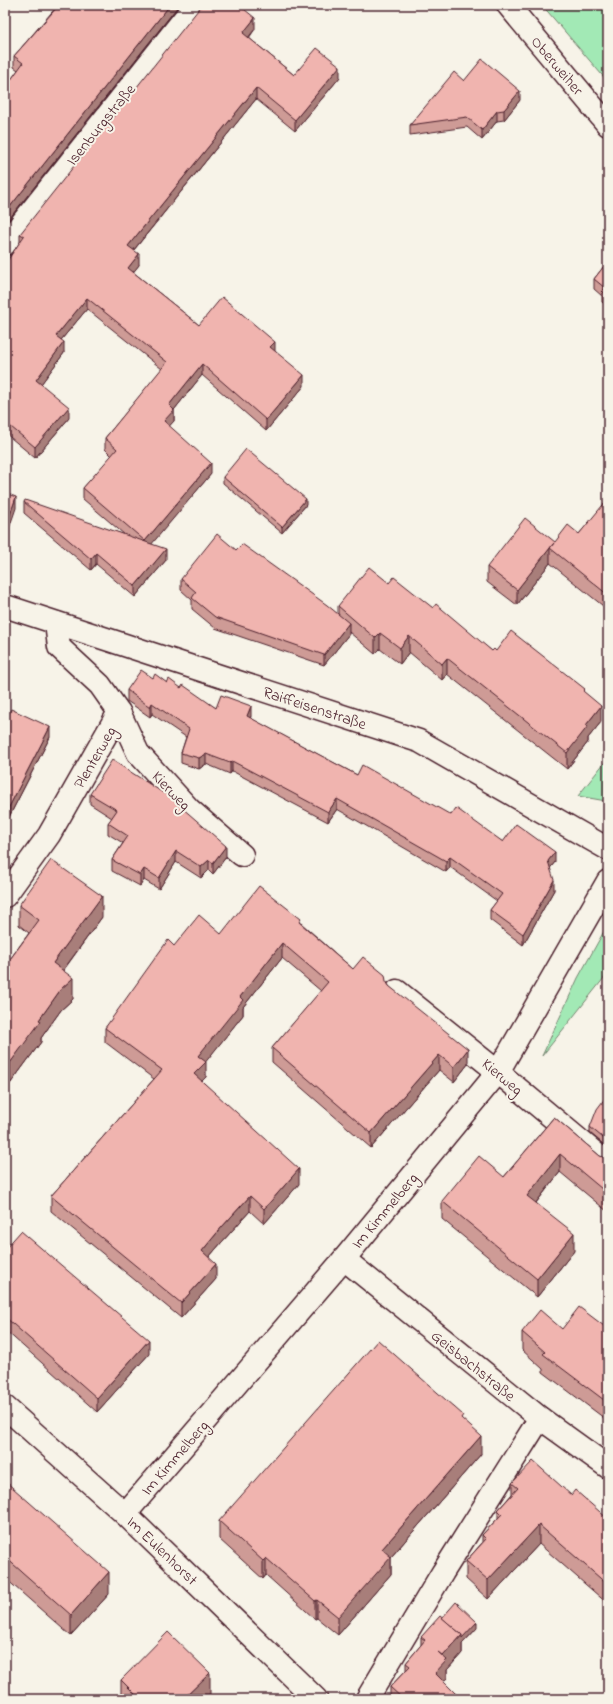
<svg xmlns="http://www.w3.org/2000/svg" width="613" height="1704" viewBox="0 0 613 1704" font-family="'Indie Flower',sans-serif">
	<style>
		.green { fill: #a2e9b5; stroke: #768470 }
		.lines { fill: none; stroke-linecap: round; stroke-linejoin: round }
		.minor-casing { stroke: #4a1f2b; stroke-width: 25 }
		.minor { stroke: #f7f3e8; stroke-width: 22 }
		.wall { fill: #ce9b96; stroke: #4a1f2b }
		.shaded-wall { fill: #a87e7a; stroke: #4a1f2b }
		.building { fill: #f0b4af; stroke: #4a1f2b }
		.labels { text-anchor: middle; stroke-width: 4; stroke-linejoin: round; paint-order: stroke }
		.street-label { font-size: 16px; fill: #4a1f2b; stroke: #f7f3e8 }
	</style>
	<rect width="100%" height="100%" fill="#f7f3e8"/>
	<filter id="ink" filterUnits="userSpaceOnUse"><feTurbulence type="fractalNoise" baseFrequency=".025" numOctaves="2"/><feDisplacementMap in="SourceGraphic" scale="8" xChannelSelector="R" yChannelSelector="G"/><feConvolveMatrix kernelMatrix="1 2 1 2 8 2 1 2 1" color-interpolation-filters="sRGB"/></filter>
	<g filter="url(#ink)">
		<g class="green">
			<polygon points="541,5 608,5 608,82 548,12"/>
			<polygon points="608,758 608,800 606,801 578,796"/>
			<polygon points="608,924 608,973 542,1056 578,978"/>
		</g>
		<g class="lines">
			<defs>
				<g id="minor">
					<polyline points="508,5 608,125"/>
					<polyline points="5,244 195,5"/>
					<polyline points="5,606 419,741 608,849"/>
					<polyline points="119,712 138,753 189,809 242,855"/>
					<polyline points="5,896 49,835 119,712 100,685 59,647 56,623"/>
					<polyline points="397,991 498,1072 608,1164"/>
					<polyline points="344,1259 540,1418 608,1467"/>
					<polyline points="5,1407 125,1514 316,1699"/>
					<polyline points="125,1514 344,1259 498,1072 608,881"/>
					<polyline points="367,1699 443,1572 540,1418"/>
				</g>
			</defs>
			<use href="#minor" class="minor-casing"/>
			<use href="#minor" class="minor"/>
		</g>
		<g class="wall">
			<polygon points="58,5 179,5 5,224 5,88 18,70 14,67 14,56"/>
			<polygon points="255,29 249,38 294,75 340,77 295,131 256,99 134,250 139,265 133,272 199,325 275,351 304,386 266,431 202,375 174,410 174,421 169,426 211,474 151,544 166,560 135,597 96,564 91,570 24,513 24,502 125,535 83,499 83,488 112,456 105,449 105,438 162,369 87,309 61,340 64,353 41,384 69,418 35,458 5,433 5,264 20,242 20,234"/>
			<polygon points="464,81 520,100 504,120 497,121 482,140 467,127 410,135 410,125"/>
			<polygon points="608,261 608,306 602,302 602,296 594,289 594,279"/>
			<polygon points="223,477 306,505 282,533 223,483"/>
			<polygon points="608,501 608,610 550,563 517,605 487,582 487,567 579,534"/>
			<polygon points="236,550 338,614 338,606 389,583 433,608 492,651 496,651 585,693 601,722 588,738 588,742 567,769 447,674 442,680 409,652 400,664 380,649 375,654 349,632 349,634 324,665 215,628 192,609 192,600 181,590 181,579"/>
			<polygon points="153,678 181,688 216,708 251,716 250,718 357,775 451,815 503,842 555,862 550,868 554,890 523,945 490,920 490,910 497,901 450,867 446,872 337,809 328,822 232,771 230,774 206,764 199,769 181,763 181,753 186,737 152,714 150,717 127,701 127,690"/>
			<polygon points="5,722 50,737 9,817 5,815"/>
			<polygon points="90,794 226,857 213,874 209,870 201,878 176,862 159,889 144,880 140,886 112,871 112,860 123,843 108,834 108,823 112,818 90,804"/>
			<polygon points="19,905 102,917 63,971 73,999 61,1010 41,1038 41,1042 10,1084 5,1081 5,966 29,933 19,925"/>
			<polygon points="301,923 353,969 386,981 389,986 468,1064 454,1082 439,1070 371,1148 272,1062 272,1048 321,991 282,958 243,1007 243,1015 205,1062 206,1077 202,1081 299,1184 264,1224 250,1211 221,1243 209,1257 216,1279 181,1318 51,1211 51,1196 154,1079 105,1042 105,1028 174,946 221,934"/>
			<polygon points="608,1098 608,1148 590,1133 590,1127"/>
			<polygon points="554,1117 600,1156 608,1159 608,1212 560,1172 536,1203 574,1251 537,1297 442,1219 442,1201 504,1177"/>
			<polygon points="5,1249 149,1354 97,1412 5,1330"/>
			<polygon points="608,1329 608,1421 543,1372 543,1369 522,1350 522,1332"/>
			<polygon points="463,1420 481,1454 391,1557 391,1574 338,1635 317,1618 315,1619 266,1575 263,1579 219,1539 219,1521"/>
			<polygon points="5,1481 109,1594 71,1636 5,1578"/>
			<polygon points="512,1483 571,1495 608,1519 608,1604 539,1544 488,1599 466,1579 466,1561 482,1543 482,1535 498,1518 498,1510 512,1494"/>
			<polygon points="442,1618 477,1628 462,1644 462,1653 447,1670 447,1678 443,1681 461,1699 390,1699 390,1687 406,1670 406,1663 421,1645 421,1637"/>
			<polygon points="121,1680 210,1694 205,1699 121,1699"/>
		</g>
		<g class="shaded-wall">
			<polygon points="170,5 179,5 5,224 5,213"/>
			<polygon points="255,18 255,29 243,44 243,33"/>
			<polygon points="340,66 340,77 295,131 295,120"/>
			<polygon points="256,88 256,99 128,257 128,246"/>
			<polygon points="520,91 520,100 504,120 504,110"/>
			<polygon points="497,111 497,121 482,140 482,130"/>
			<polygon points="139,254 139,265 128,279 128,268"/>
			<polygon points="87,298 87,309 56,346 56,336"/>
			<polygon points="64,342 64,353 36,391 36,380"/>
			<polygon points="275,342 275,352 270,347"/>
			<polygon points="202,364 202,375 174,410 174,421 164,432 164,421 169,405"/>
			<polygon points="304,375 304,386 266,431 266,420"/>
			<polygon points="69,407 69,418 35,458 35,447"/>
			<polygon points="211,463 211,474 145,552 145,541"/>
			<polygon points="16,497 16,508 5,540 5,529"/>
			<polygon points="306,499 306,505 282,533 282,527"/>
			<polygon points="550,548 550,563 517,605 517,590"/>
			<polygon points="166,549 166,560 135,597 135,586"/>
			<polygon points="96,553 96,564 91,570 91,559"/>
			<polygon points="349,623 349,634 324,665 324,655"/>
			<polygon points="380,633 380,649 375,654 375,638"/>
			<polygon points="409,636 409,652 400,664 400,648"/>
			<polygon points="447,658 447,674 442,680 442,664"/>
			<polygon points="152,703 152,714 150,717 150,707"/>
			<polygon points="251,706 251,716 247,727 247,716"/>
			<polygon points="601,706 601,722 588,738 588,742 567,769 567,753 586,725"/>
			<polygon points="50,727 50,737 9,817 9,807"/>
			<polygon points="206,754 206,764 199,769 199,758"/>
			<polygon points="232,761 232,771 230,774 230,763"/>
			<polygon points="337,799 337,809 328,822 328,812"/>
			<polygon points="226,846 226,857 213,874 213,863"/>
			<polygon points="176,851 176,862 159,889 159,878"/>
			<polygon points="555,852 555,862 548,871 548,861"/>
			<polygon points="450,857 450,867 446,872 446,861"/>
			<polygon points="209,860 209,870 201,878 201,867"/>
			<polygon points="144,869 144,880 140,886 140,875"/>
			<polygon points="554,880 554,890 523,945 523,934"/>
			<polygon points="102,896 102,917 53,984 53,963"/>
			<polygon points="282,943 282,958 243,1007 243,1015 204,1064 206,1062 206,1077 194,1089 194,1074 198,1056 240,997"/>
			<polygon points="73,978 73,999 61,1010 41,1038 41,1042 10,1084 10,1063 39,1020 61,989"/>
			<polygon points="468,1049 468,1064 454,1082 454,1067"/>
			<polygon points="439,1055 439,1070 371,1148 371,1133"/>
			<polygon points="560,1154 560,1172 527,1214 527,1196"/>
			<polygon points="299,1169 299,1184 264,1224 264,1209"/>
			<polygon points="250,1196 250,1211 221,1243 202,1265 202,1251 221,1228"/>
			<polygon points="574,1233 574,1251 537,1297 537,1279"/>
			<polygon points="216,1264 216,1279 181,1318 181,1303"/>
			<polygon points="149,1340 149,1354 97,1412 97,1398"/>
			<polygon points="481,1436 481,1454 391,1557 391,1574 338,1635 338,1617 382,1549"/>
			<polygon points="539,1525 539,1544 488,1599 488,1580"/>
			<polygon points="266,1558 266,1575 263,1579 263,1561"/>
			<polygon points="109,1572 109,1594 71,1636 71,1615"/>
			<polygon points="317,1600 317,1618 315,1619 315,1601"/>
			<polygon points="477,1622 477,1628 462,1644 462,1653 447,1670 447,1678 435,1691 435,1673 443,1656 462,1635"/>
			<polygon points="210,1673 210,1694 205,1699 183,1699"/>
		</g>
		<g class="building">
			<polygon points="59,5 170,5 5,213 5,88 23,63 14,56"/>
			<polygon points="202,5 239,5 255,18 243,33 294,75 317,48 340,66 295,120 256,88 128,246 139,254 128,268 199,325 222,297 275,342 270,347 304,375 266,420 202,364 169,405 174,410 164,421 211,463 145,541 83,488 117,449 105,438 167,362 87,298 56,336 64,342 36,380 69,407 35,447 5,422 5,264 24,236 20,234"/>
			<polygon points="482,59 520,91 504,110 497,111 482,130 467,117 410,125 454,72 464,81"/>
			<polygon points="608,261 608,296 602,291 605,288 594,279"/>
			<polygon points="246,449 306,499 282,527 223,477"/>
			<polygon points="5,493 16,497 5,529"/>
			<polygon points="25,500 166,549 135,586 96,553 91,559 24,502"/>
			<polygon points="607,500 608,501 608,595 550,548 554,543 517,590 487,567 525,518 555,542 568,525 579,534"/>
			<polygon points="217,534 236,550 242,544 327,605 349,623 324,655 215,617 192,598 196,592 181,579"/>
			<polygon points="369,567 389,583 394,577 433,608 436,604 492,651 494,649 496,651 511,631 585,689 583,691 601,706 586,725 588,726 567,753 447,658 442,664 409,636 400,648 380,633 375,638 338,606"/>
			<polygon points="141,670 153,678 155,674 167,683 169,679 181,688 183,685 216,708 221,695 251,706 247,716 357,775 362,765 451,815 456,808 503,842 516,824 555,852 548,861 554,880 523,934 490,910 502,894 450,857 446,861 337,799 328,812 232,761 230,763 206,754 199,758 181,753 189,729 152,703 150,707 127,690"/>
			<polygon points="11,709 50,727 9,807 5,805 5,722"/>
			<polygon points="112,760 165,794 166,792 181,807 226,846 213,863 209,860 201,867 176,851 159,878 144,869 140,875 112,860 128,836 108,823 117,810 90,794"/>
			<polygon points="51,860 102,896 53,963 73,978 61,989 39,1020 41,1021 10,1063 5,1060 5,1061 5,966 39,920 19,905"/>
			<polygon points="259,886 301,919 299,922 353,969 363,957 385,975 386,981 389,986 468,1049 454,1067 439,1055 371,1133 272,1048 328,982 282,943 240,997 243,1000 198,1056 206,1062 194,1074 299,1169 264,1209 250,1196 221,1228 202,1251 216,1264 181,1303 51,1196 162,1070 105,1028 168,940 174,946 199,915 221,934"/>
			<polygon points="606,1097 608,1098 608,1142 590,1127 597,1109"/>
			<polygon points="554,1117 600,1156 608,1159 608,1194 560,1154 527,1196 574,1233 537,1279 442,1201 479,1156 504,1177"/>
			<polygon points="21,1231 149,1340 97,1398 5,1317 5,1249"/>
			<polygon points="579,1307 608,1329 608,1403 543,1354 545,1352 522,1332 540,1310 562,1329"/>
			<polygon points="378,1340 463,1415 461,1418 481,1436 382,1549 391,1557 338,1617 317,1600 315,1601 266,1558 263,1561 219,1521"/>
			<polygon points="533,1461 571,1495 575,1490 608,1519 608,1585 539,1525 488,1580 466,1561 486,1539 482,1535 502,1514 498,1510 518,1488 512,1483"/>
			<polygon points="5,1481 109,1572 71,1615 5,1557"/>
			<polygon points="456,1602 477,1622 462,1638 462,1635 442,1618"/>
			<polygon points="440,1616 462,1635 443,1656 438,1652 447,1660 435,1673 461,1699 403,1699 390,1687 410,1666 406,1663 425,1640 421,1637"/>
			<polygon points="168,1632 210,1673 183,1699 140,1699 121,1680"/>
		</g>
	</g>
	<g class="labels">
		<g class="street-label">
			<text transform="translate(558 65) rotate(50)" y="6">Oberweiher</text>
			<text transform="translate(100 124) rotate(-51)" y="6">Isenburgstraße</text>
			<text transform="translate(315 707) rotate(18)" y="6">Raiffeisenstraße</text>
			<text transform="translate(94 757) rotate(-60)" y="6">Plenterweg</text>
			<text transform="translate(172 790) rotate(46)" y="6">Kierweg</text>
			<text transform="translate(503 1076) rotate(40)" y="6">Kierweg</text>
			<text transform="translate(384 1210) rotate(-50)" y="6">Im Kimmelberg</text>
			<text transform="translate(474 1365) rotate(39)" y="6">Geisbachstraße</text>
			<text transform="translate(174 1457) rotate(-49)" y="6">Im Kimmelberg</text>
			<text transform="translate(163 1550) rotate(44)" y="6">Im Eulenhorst</text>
		</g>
	</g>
	<rect width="613" height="1704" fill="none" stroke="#f7f3e8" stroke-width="20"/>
	<rect x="10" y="10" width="593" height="1684" fill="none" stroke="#4a1f2b" stroke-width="1.5" filter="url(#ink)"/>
</svg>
